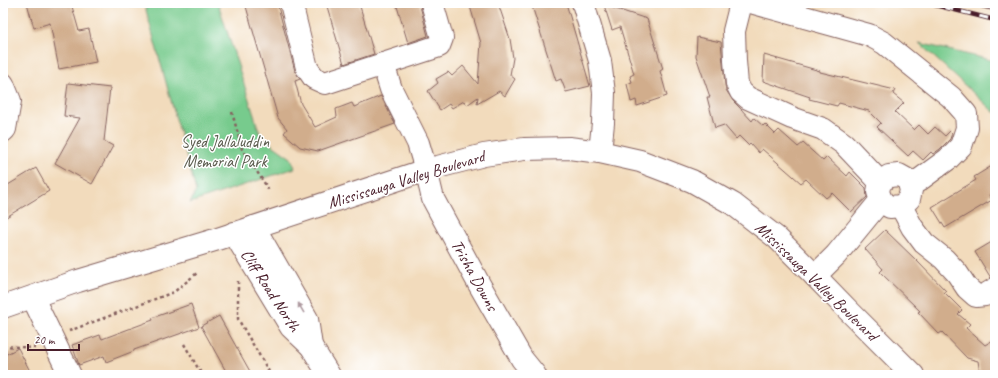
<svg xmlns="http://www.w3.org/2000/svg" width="998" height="378" viewBox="0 0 998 378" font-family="Caveat,sans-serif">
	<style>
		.green { fill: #77cb8d; stroke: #60755c }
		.building { fill: #d1ad8c }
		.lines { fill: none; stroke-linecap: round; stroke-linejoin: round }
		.minor-casing { stroke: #85615e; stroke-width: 24 }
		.path { stroke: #85615e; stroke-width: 2.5; stroke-dasharray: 3 3; stroke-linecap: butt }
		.minor { stroke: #fff; stroke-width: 22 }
		.rail-casing { stroke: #4a1f2b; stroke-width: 4.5 }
		.rail { stroke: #fff; stroke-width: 3; stroke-dasharray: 9; stroke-linecap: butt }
		.oneway { fill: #ae9aa0 }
		.labels { text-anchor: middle; stroke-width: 3; stroke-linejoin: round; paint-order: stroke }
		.park-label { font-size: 17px; fill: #5a5b4d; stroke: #fff }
		.street-label { font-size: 17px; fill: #4a1f2b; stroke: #fff }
	</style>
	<rect width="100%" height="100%" fill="#fff"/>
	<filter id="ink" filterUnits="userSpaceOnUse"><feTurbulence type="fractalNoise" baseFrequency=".025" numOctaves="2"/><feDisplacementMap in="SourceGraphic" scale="8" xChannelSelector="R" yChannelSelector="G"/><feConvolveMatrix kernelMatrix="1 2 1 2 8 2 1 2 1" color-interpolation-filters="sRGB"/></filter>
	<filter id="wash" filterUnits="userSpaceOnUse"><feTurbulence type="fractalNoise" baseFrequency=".012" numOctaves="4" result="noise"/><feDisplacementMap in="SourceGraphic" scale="16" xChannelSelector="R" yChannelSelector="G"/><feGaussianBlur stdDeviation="0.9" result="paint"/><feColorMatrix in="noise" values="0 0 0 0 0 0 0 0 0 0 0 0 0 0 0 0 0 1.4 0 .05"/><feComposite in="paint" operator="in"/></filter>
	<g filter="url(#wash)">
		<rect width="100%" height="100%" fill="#f2dbbc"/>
		<g class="green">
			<polygon points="144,3 218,3 261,137 291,158 295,168 190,203 196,191"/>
			<polygon points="919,43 995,61 995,113"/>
		</g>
		<g id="blocks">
			<g class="building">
				<polygon points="27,3 71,3 79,31 89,29 96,62 59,69 50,23 34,28"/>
				<polygon points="245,3 277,3 295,71 300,79 295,81 301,104 315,127 337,117 336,109 352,103 354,107 381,96 395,124 318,151 300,147 284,133 287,129 278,118"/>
				<polygon points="326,3 359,3 374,54 344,64"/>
				<polygon points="396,3 420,3 420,6 428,36 408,43"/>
				<polygon points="469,3 498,3 510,39 513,58 510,75 515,79 505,96 499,91 477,104 478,97 467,105 464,101 452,108 449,104 440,110 428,91 438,83 436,79 448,72 452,76 463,66 478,84 481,43"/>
				<polygon points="531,3 566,3 590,86 566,92 561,79 556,81"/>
				<polygon points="604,5 647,19 663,69 660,71 667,96 637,106 636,100 631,102 627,84 632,82 630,76 634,74 620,27 612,30"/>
				<polygon points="697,37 721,42 725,85 726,90 733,101 740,108 752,121 754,118 763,126 765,124 775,134 779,130 798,147 803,143 823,161 827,157 847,176 850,172 866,188 867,197 851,212 832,193 826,198 806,179 801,183 762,149 759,153 750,143 748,145 739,136 736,139 724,125 715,128 707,97 710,97 696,56"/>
				<polygon points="764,55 820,71 820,72 895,90 893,94 904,103 895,112 914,130 919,125 928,134 935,127 945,136 950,131 952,133 950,139 940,149 933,154 931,152 923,160 913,151 908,156 877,127 881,123 869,111 839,103 837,106 809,99 810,97 763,81"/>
				<polygon points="68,83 110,88 104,141 113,146 92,184 55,163 80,118 64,116"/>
				<polygon points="995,164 995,191 989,195 992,200 945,228 932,207 976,180 974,177"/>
				<polygon points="36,168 49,191 3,219 3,188"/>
				<polygon points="885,230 917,261 946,291 944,292 962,310 958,314 970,324 966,328 985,345 995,339 995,369 980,373 978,361 967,358 942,332 939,334 918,312 920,311 880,272 883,269 865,249"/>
				<polygon points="995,240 995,277 991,278 975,252"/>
				<polygon points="191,304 199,327 134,350 134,351 106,362 104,356 79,365 72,345 100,335 102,339 153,320 152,318"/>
				<polygon points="219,316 252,375 228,375 201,326"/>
				<polygon points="18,348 32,375 3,375 3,356"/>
			</g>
		</g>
	</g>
	<g filter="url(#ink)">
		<use href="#blocks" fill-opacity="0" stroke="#85615e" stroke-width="1"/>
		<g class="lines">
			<defs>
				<g id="minor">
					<polyline points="291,3 307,68 314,78 325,83 439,46 442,38 432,3"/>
					<polyline points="583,3 600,61 604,93 603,123 600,152"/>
					<polyline points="741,3 734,31 735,61 737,84 741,92 748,98 792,118 823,129 844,144 880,182"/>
					<polyline points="754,3 869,35 884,43 951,97 966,114 967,128 961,146 948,159 918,181 910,185"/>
					<polyline points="383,64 391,89 418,143 426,170 433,199 479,284 522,359 535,375"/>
					<polyline points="3,84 10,101 5,129 3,131"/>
					<polygon points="899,175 908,180 911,190 909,199 901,206 890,207 882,202 878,192 880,182 889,176"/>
					<polyline points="901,206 912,227 924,243 944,259 957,273 967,288 976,296 985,295 995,289"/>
					<polyline points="254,227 307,319 311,346"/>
					<polyline points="234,233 291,327 311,346 329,375"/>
					<polyline points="815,276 836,255 881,200"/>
					<polyline points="33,298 70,375"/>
					<polyline points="3,307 78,281 218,239 426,170 484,155 524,149 569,148 600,152 640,161 692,181 733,204 777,238 815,276 848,310 913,375"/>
				</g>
			</defs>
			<use href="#minor" class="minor-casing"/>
			<g class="path">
				<polyline points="232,112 242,149 269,190"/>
				<polyline points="238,281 238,319 271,375"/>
				<polyline points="69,331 174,292 197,273"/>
				<polyline points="184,344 202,375"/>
				<polyline points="3,346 35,348"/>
				<polyline points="150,374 150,375"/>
			</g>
			<use href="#minor" class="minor"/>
			<defs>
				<g id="rail">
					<polyline points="927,3 995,20"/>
					<polyline points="969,3 995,9"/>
				</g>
			</defs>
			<use href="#rail" class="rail-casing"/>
			<use href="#rail" class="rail"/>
		</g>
		<defs><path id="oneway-solid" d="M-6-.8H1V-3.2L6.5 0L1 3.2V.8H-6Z"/></defs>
		<use class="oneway" href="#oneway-solid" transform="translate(301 308) rotate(-120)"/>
	</g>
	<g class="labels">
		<g class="park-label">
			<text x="225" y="147">Syed Jallaluddin<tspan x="225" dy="20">Memorial Park</tspan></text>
		</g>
		<g class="street-label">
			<text transform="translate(406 179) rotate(-17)" y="6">Mississauga Valley Boulevard</text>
			<text transform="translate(475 275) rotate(61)" y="6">Trisha Downs</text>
			<text transform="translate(817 281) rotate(44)" y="6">Mississauga Valley Boulevard</text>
			<text transform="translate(271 290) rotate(57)" y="6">Cliff Road North</text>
		</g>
	</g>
	<rect width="998" height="378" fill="none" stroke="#fff" stroke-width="16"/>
	<path d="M28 344v6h51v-6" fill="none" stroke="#4a1f2b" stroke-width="2"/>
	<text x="34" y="344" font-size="12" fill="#4a1f2b" stroke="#ffffff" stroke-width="3" paint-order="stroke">20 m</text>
</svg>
